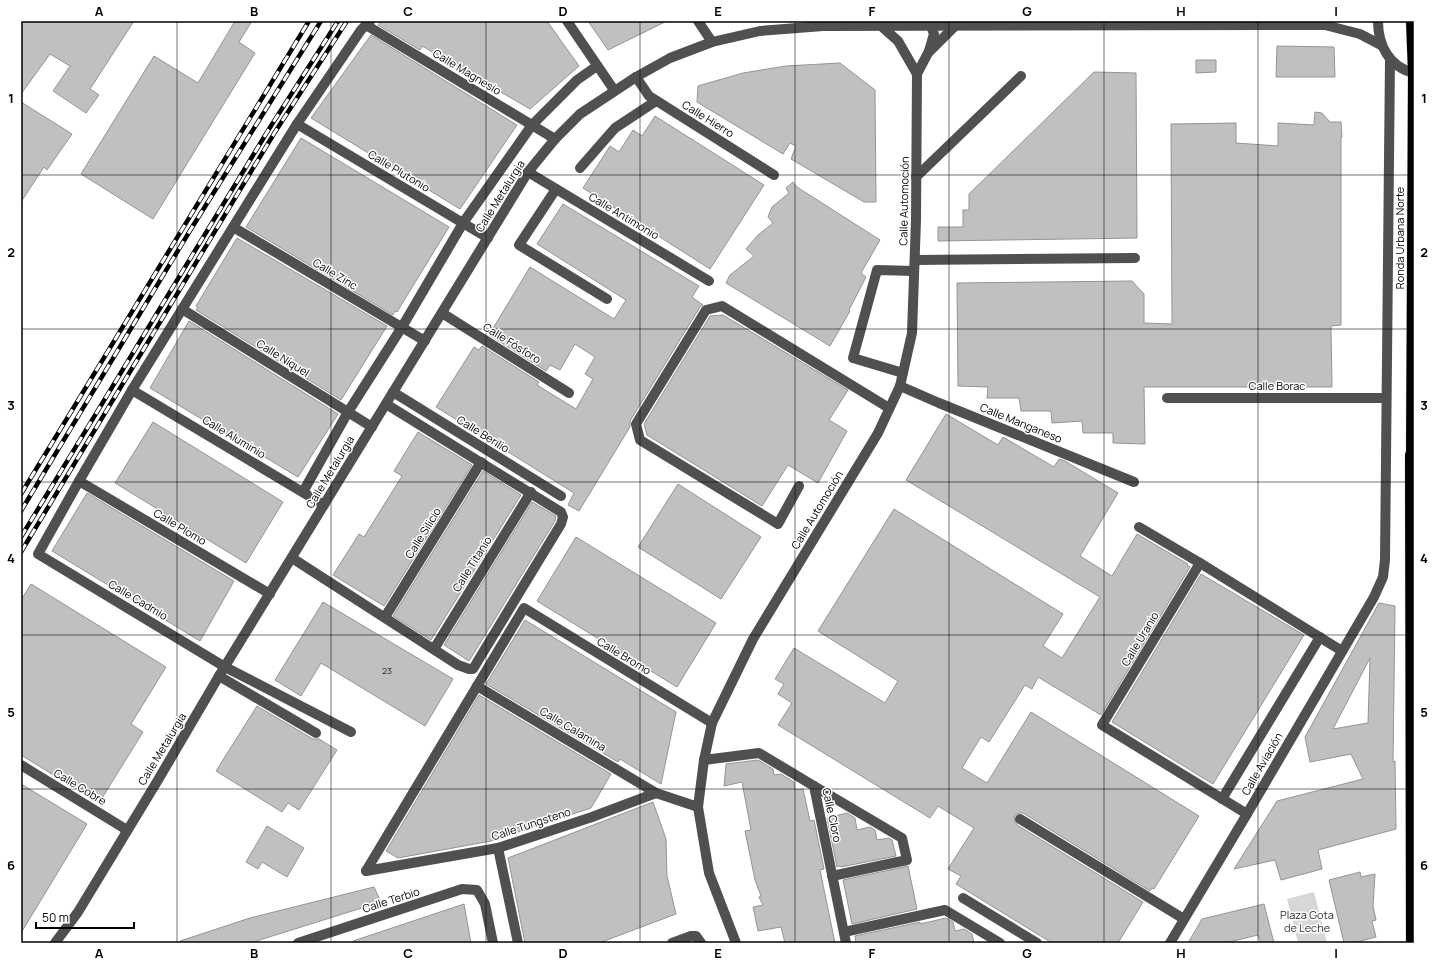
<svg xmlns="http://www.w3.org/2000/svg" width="1435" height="964" viewBox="0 0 1435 964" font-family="Manrope,sans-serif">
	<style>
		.green { fill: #d7d7d7 }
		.building { fill: #c0c0c0; stroke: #949494; fill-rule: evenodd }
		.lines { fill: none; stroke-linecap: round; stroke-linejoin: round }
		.major-casing { stroke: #dbdbdb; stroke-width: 11 }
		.highway-casing { stroke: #dbdbdb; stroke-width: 13 }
		.minor { stroke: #505050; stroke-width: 10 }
		.major { stroke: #000; stroke-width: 10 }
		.highway { stroke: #000; stroke-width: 12 }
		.rail-casing { stroke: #000; stroke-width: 4.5 }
		.rail { stroke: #fff; stroke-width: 3; stroke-dasharray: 9; stroke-linecap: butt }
		.grid { fill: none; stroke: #000; stroke-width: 1; stroke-opacity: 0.55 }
		.labels { text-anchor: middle; stroke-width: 3; stroke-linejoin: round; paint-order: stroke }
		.number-label { font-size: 9px; fill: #303030 }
		.street-label { font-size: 11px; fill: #000; stroke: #fff }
		.park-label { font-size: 11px; fill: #2e2e2e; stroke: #fff }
		.neatline { fill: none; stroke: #000; stroke-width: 1.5 }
		.grid-label { font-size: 13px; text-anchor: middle; font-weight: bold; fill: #000 }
	</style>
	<rect width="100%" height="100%" fill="#fff"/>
	<polygon class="green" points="1314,892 1327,943 1298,943 1287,899"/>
	<g class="building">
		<polygon points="21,21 134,21 90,89 99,95 86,113 53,91 70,66 50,54 21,94"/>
		<polygon points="235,21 252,21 239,42 255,53 153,219 81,174 154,56 198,83"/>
		<polygon points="381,21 547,21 579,66 530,109 422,46 420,50 378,25"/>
		<polygon points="588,21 667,21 608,50"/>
		<polygon points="371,35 517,125 460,209 311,118"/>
		<polygon points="1277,46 1334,47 1335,77 1276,77"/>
		<polygon points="1196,60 1216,60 1216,72 1196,73"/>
		<polygon points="840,63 875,90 876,202 864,202 791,159 796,146 790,143 783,154 697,102 698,86 743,73 786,66"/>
		<polygon points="1094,72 1136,73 1137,238 938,241 938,227 963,227 963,210 969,210 969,194"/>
		<polygon points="21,102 72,134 47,170 44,167 21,202"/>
		<polygon points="1315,112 1322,113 1330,122 1341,122 1342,137 1341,137 1341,325 1331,326 1332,387 1144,387 1145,444 1113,443 1113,433 1083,433 1082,421 1052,423 1051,411 1021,411 1019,398 987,398 988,387 958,386 957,283 1132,281 1144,294 1144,323 1172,324 1171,124 1236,123 1236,143 1278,146 1278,123 1314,125"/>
		<polygon points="655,116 764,185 710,269 583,188 610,146 619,152 633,130 642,136"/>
		<polygon points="301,138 449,227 397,312 395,311 393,315 246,227"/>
		<polygon points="793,182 797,187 880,240 861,273 866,277 849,310 850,311 830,346 726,283 730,275 754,256 746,249 758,235 773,223 768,217 772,207 789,193 786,188"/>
		<polygon points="563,204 699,286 692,297 703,305 700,307 630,421 630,427 579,511 568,505 574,493 436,407 474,347 479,350 482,346 539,382 537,385 576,409 593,379 585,374 595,357 575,344 560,370 550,365 546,371 489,335 530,267 614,319 626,300 537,244"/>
		<polygon points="237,238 387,326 341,400 196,310 198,307 196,306"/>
		<polygon points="723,315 848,390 829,420 847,431 818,483 788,465 762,506 647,435 644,424 710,316"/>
		<polygon points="189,321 338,414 298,477 150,388"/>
		<polygon points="946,414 998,445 1003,437 1054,467 1059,459 1065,461 1118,493 1080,556 1112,576 1137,534 1188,564 1187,565 1190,567 1101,715 1038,677 1032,689 1025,685 989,742 981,737 962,768 987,783 1031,712 1199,816 1154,889 1152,888 1150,891 1023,813 1020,813 1015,815 1014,819 1017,825 1143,902 1118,943 1052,943 956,884 961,876 948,869 974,828 938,806 930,818 778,725 792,703 778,694 784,684 775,679 794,648 885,703 898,681 818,631 894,509 1063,614 1043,646 1062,658 1100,597 906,480"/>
		<polygon points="153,422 283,502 246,563 115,483"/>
		<polygon points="418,432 472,465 384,606 333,575 359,534 364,537 402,476 394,471"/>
		<polygon points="483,471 521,495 431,640 393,616"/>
		<polygon points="678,484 761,537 721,599 638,547"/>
		<polygon points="87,493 234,581 200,641 52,551"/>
		<polygon points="532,502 556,516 555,521 469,661 444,645"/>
		<polygon points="576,537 716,623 677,687 537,601"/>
		<polygon points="1201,574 1304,635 1213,784 1112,722"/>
		<polygon points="31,584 166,667 131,724 143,732 99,803 21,755 21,600"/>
		<polygon points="323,602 453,679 425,726 321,663 301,696 275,680"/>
		<path d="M1379,603L1395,606L1393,762L1395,761L1396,829L1318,850L1322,869L1281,880L1275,860L1234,869L1277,801L1363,779L1351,754L1310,762L1305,737ZM1370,658L1368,723L1333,729Z"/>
		<polygon points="525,620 676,712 661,784 620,759 618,762 486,684"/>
		<polygon points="479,695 611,774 591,808 491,841 398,858 386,851"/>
		<polygon points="257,706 313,739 319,739 337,750 299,810 288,803 282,812 216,771"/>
		<polygon points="758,760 773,769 774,775 781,774 794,782 795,790 803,789 810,821 814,820 824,869 820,870 835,943 785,943 781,927 758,931 753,907 763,905 759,897 761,896 755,880 745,831 751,830 742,782 724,786 726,764"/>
		<polygon points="21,784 87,824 21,933"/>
		<polygon points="653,802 666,839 667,876 676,914 599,943 525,943 508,858"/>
		<polygon points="847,813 855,818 857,830 870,827 875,830 877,840 889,838 892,840 896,856 841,867 840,866 837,867 827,818"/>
		<polygon points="267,826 304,848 287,877 262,862 258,869 246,862"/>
		<polygon points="908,866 917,909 852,924 843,880"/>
		<polygon points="1360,872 1361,877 1375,874 1373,906 1376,920 1372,921 1376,937 1353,943 1344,943 1329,880"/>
		<polygon points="374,887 381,902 250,943 181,943 180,941 250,918"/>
		<polygon points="464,904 471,943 354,943 353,941"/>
		<polygon points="1264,904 1274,943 1261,943 1258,935 1225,943 1188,943 1202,919"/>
		<polygon points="946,918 953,922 955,931 964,929 972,934 974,943 856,943 855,936 920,922 920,924"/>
	</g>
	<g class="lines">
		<defs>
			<polyline id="major" points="1411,21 1413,73 1411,455"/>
			<polyline id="highway" points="1411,455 1412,943"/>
		</defs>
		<use href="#major" class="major-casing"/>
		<use href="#highway" class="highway-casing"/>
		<g class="minor">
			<polyline points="567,21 614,90"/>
			<polyline points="698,21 712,42"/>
			<path d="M1378,21C1378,45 1389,67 1414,73"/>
			<polyline points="366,25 555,139"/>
			<polyline points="880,25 898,41 917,74"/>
			<polyline points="929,51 934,34 931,26"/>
			<polyline points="636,77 649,96 774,175"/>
			<polyline points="297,124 488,238"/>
			<polyline points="580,168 615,128 656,101"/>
			<polyline points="528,172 709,281"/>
			<polyline points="916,177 1021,76"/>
			<polyline points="556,189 519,245 607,299"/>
			<polyline points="233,227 425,341"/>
			<polyline points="915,260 1135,258"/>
			<polyline points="182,309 372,427"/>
			<polyline points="442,313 569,393"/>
			<polyline points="903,373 853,358 877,270 914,271"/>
			<polyline points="900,386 939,403 1134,482"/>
			<polyline points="132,390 324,505"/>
			<polyline points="393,392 561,496"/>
			<polyline points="1167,398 1386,398"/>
			<polyline points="79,481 270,594"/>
			<polyline points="799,486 778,524 640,440 636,424 706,310 722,306 889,408"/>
			<polyline points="303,492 348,412 402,327 463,223 532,125 577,80 597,66"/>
			<polyline points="1139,527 1200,563"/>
			<polyline points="292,558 458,665 469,669 473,669 482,654 561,524 563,517 561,512 386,404"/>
			<polyline points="385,617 481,462"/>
			<polyline points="434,649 531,492"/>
			<polyline points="219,676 316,733"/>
			<polyline points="477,686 656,793"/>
			<polyline points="351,732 225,667 38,554 79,481 132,390 297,124 361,30 370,21"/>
			<polyline points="704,760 759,753 814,786 846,943"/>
			<polyline points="21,765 127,830"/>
			<polyline points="814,786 902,838 907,860 832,876"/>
			<polyline points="1222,799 1320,637"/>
			<polyline points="1247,814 1102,725 1200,563 1342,651"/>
			<polyline points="1020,819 1184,919"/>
			<polyline points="498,848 518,943"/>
			<polyline points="366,871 524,608 712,723"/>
			<polyline points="366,871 498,848 592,817 656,793 698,807"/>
			<polyline points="963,898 1037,943"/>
			<polyline points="844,932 945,910 1000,943"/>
			<polyline points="55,943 78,912 158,780 219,676 528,172 555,139 580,114 636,77 670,58 712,42 760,31 823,26 1325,25 1360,34 1381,45"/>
			<polyline points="298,943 462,889 477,890 485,904 493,943"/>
			<polyline points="672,943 691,936 696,936 701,943"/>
			<polyline points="736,943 709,873 698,807 704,760 712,723 753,639 878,433 900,386 912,333 916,220 917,74 928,53 955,26"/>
			<polyline points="1170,943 1247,814 1374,597 1383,577 1385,560 1390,59"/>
		</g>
		<use href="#major" class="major"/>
		<use href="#highway" class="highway"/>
		<defs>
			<g id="rail">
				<polyline points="21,494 309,21"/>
				<polyline points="21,511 191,229 321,21"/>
				<polyline points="21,537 269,129 338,21"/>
				<polyline points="21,552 275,132 347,21"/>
			</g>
		</defs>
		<use href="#rail" class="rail-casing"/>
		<use href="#rail" class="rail"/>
	</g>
	<path class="grid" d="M177,21V943M331,21V943M486,21V943M640,21V943M795,21V943M949,21V943M1104,21V943M1258,21V943M21,175H1414M21,329H1414M21,482H1414M21,635H1414M21,789H1414"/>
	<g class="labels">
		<g class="number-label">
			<text x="387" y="674">23</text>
		</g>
		<g class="street-label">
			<text transform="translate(467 72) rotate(31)" y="4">Calle Magnesio</text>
			<text transform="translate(708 119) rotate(32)" y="4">Calle Hierro</text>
			<text transform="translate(399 171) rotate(31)" y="4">Calle Plutonio</text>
			<text transform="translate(500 196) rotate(-58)" y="4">Calle Metalurgia</text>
			<text transform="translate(904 201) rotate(-89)" y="4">Calle Automoción</text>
			<text transform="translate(624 216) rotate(31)" y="4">Calle Antimonio</text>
			<text transform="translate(1400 238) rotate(-90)" y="4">Ronda Urbana Norte</text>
			<text transform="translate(335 274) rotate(31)" y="4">Calle Zinc</text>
			<text transform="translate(512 343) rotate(32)" y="4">Calle Fósforo</text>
			<text transform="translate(283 358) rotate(32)" y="4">Calle Níquel</text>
			<text x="1277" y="390">Calle Borac</text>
			<text transform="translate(1021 423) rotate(22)" y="4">Calle Manganeso</text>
			<text transform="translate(483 434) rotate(32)" y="4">Calle Berilio</text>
			<text transform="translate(234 437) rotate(31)" y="4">Calle Aluminio</text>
			<text transform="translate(330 472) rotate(-59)" y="4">Calle Metalurgia</text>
			<text transform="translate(817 510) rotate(-59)" y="4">Calle Automoción</text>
			<text transform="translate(180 527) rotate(31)" y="4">Calle Plomo</text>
			<text transform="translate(423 533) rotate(-58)" y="4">Calle Silicio</text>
			<text transform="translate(472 564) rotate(-58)" y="4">Calle Titanio</text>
			<text transform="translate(138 600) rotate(31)" y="4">Calle Cadmio</text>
			<text transform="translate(1140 639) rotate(-59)" y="4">Calle Uranio</text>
			<text transform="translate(624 656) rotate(31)" y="4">Calle Bromo</text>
			<text transform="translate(573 729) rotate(31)" y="4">Calle Calamina</text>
			<text transform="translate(162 749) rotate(-59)" y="4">Calle Metalurgia</text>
			<text transform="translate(1262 764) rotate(-60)" y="4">Calle Aviación</text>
			<text transform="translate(80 787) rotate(31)" y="4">Calle Cobre</text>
			<text transform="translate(832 815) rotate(78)" y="4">Calle Cloro</text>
			<text transform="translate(531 824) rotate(-18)" y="4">Calle Tungsteno</text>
			<text transform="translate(391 900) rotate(-18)" y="4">Calle Terbio</text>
		</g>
		<g class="park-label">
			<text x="1307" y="919">Plaza Gota<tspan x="1307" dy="13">de Leche</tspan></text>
		</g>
	</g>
	<rect width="1435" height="964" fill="none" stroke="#ffffff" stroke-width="44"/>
	<path d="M36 922v6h98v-6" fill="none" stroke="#000000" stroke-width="2"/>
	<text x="42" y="922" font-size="12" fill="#000000" stroke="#ffffff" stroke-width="3" paint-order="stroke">50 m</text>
	<rect x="22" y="22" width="1391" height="920" class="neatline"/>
	<g class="grid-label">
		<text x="99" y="16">A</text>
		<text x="254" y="16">B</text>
		<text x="408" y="16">C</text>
		<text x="563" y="16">D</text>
		<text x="718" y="16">E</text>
		<text x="872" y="16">F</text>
		<text x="1027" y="16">G</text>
		<text x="1181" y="16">H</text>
		<text x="1336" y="16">I</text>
		<text x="11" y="103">1</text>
		<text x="1424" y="103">1</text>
		<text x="11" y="257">2</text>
		<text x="1424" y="257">2</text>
		<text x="11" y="410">3</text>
		<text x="1424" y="410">3</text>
		<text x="11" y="563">4</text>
		<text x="1424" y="563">4</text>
		<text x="11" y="717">5</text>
		<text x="1424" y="717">5</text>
		<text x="11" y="870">6</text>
		<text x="1424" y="870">6</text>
		<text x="99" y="958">A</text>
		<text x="254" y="958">B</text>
		<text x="408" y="958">C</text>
		<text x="563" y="958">D</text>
		<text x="718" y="958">E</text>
		<text x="872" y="958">F</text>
		<text x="1027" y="958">G</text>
		<text x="1181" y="958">H</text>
		<text x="1336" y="958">I</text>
	</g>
</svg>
